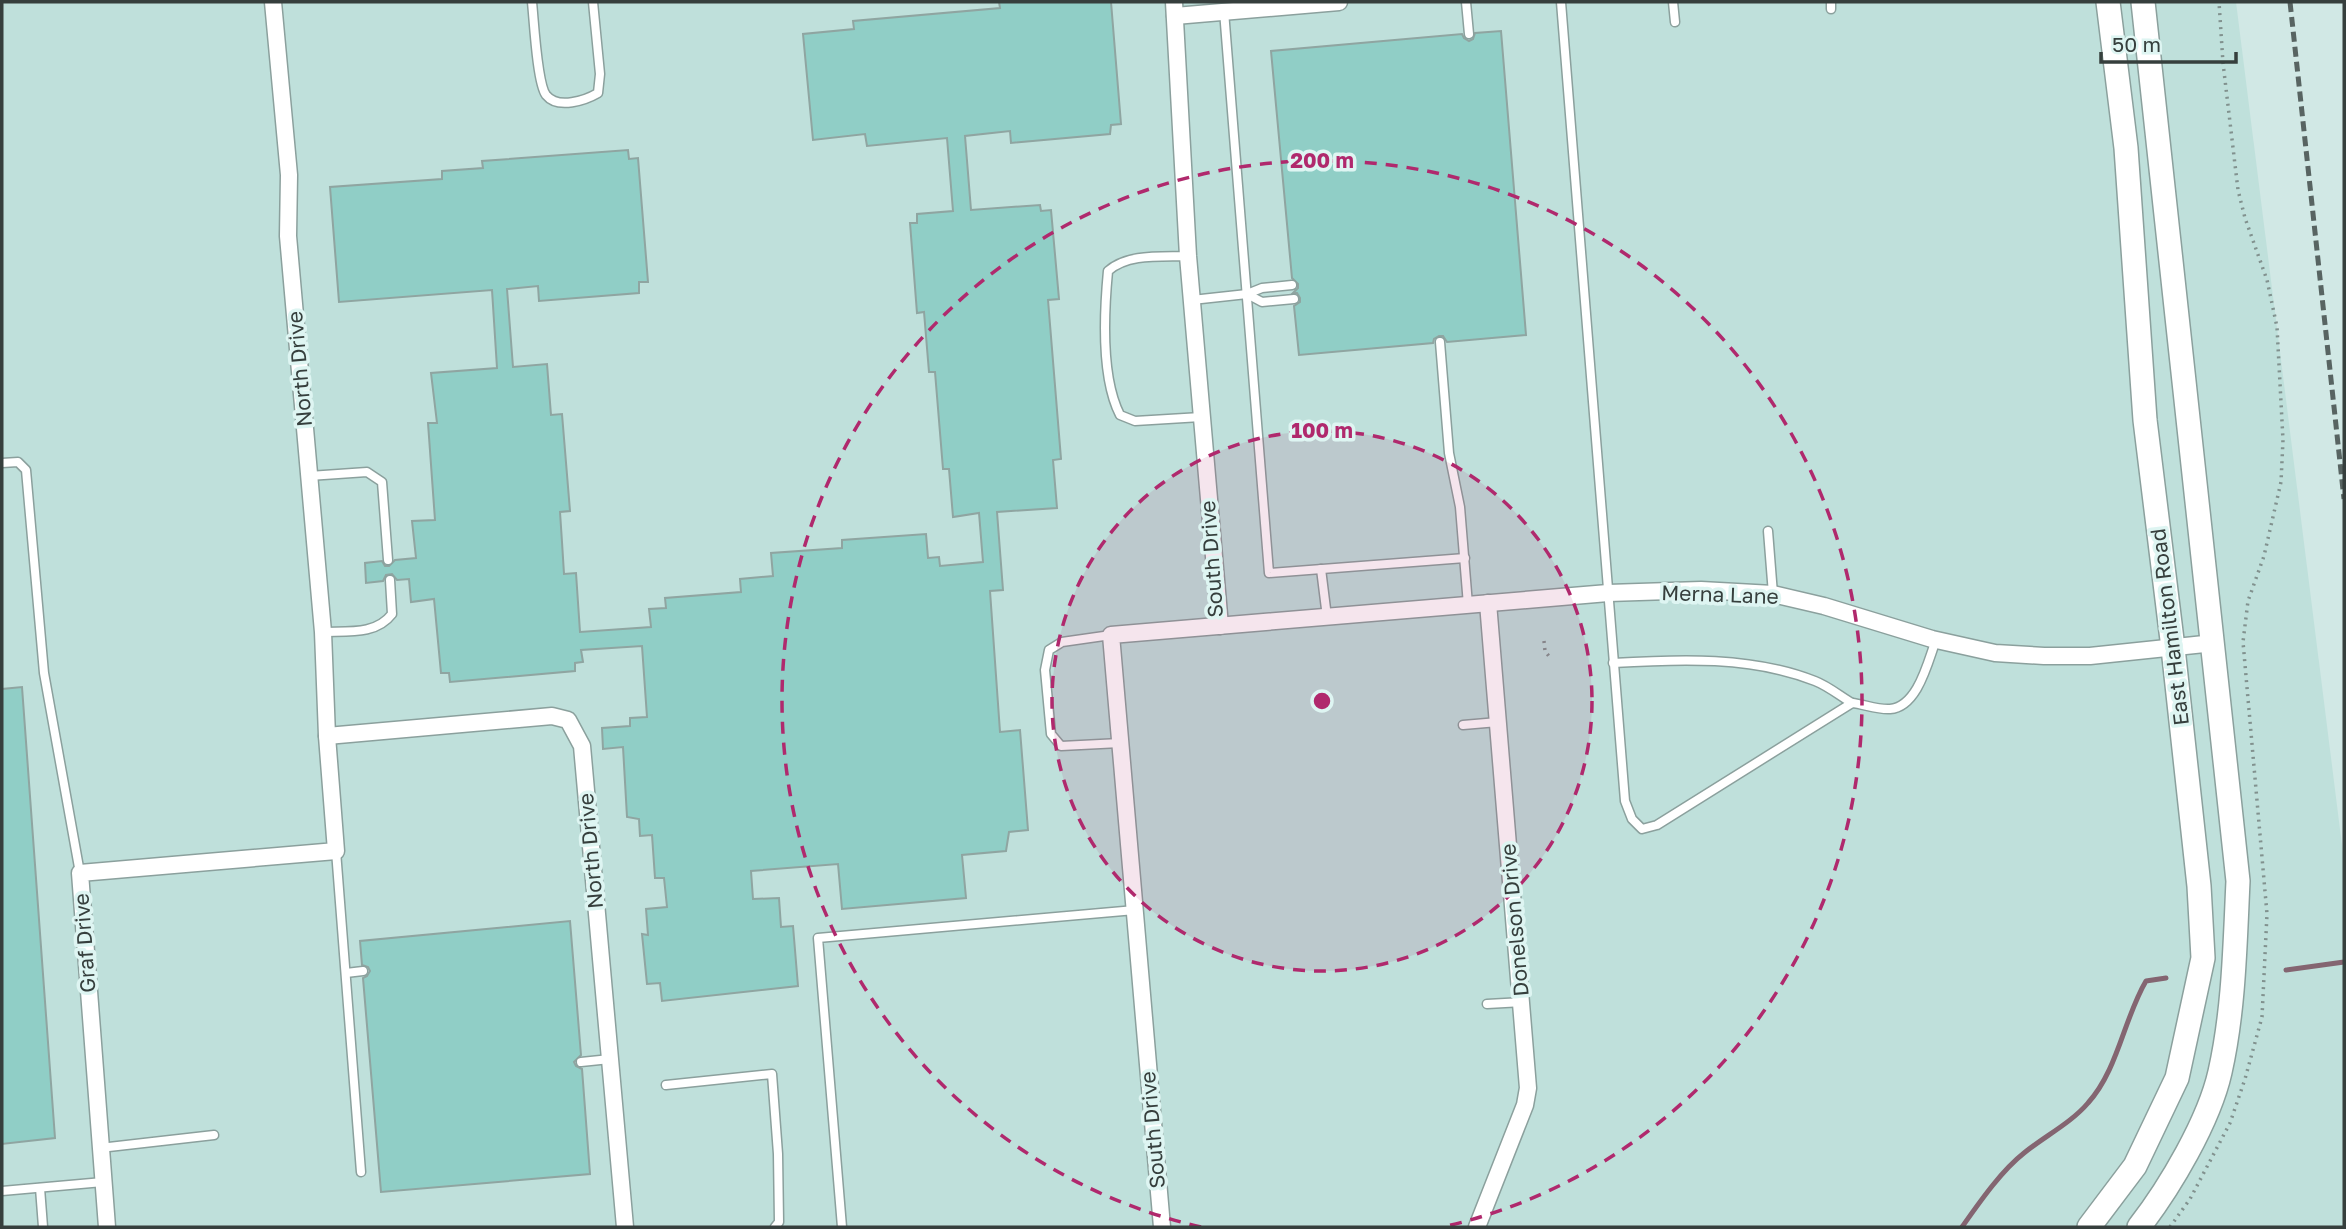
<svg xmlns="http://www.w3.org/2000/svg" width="2346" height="1229" viewBox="0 0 2346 1229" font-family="'Golos Text',sans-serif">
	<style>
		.built { fill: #bfe0db }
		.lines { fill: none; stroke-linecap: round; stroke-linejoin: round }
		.stream { stroke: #846571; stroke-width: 5 }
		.building { fill: #90cec6; stroke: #8fa5a1; stroke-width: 2 }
		.lane-casing { stroke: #8ba09d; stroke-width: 11 }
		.street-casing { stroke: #8ba09d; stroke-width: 19 }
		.secondary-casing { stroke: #8ba09d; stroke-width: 26 }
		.path { stroke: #81918e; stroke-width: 3.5; stroke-dasharray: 2 5; stroke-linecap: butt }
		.lane { stroke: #fff; stroke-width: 8 }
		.street { stroke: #fff; stroke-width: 16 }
		.secondary { stroke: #fff; stroke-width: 23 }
		.rail { stroke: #586462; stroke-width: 5; stroke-dasharray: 10 5; stroke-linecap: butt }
		.ring { fill: none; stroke: #b0296d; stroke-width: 3.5; stroke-dasharray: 12 9 }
		.labels { text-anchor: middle; stroke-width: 7; stroke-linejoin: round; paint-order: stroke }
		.street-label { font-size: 21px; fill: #363f3d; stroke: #def5f2 }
		.centre { fill: #b0296d; stroke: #def5f2; stroke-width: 3.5 }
		.ring-label { font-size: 21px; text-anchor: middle; font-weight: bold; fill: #b0296d; stroke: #def5f2; stroke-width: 7; stroke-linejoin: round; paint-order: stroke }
	</style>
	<rect width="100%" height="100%" fill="#d1e8e5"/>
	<polygon class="built" points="2,2 2236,2 2344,861 2344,1227 2,1227"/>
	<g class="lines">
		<g class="stream">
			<polyline points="2286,970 2344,962"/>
			<path d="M1962,1227C1979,1203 2001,1171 2024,1153C2045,1136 2071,1123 2088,1103C2118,1070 2124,1018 2146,981L2166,978"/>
		</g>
	</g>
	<g class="building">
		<polygon points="999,2 1111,2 1121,124 1111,125 1110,134 1011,143 1010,131 965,136 971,210 1040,205 1041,211 1051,210 1059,299 1048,300 1061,459 1053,460 1057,508 997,512 1003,590 990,591 1000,732 1020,730 1028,830 1009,832 1006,851 962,855 966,898 842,909 838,864 751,871 753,899 779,898 781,927 793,926 798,986 662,1001 660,983 647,984 642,934 648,935 646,909 667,907 664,878 655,878 652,835 640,836 639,819 627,817 623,747 603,749 602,728 630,726 630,718 647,717 642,646 581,650 583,662 575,663 575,671 450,682 449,673 441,673 434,599 411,602 409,579 397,580 392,574 386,575 383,581 366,583 365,563 382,561 385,566 389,566 395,560 416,558 412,521 435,520 428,423 437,423 431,373 497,368 492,290 339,302 330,187 442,179 442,171 483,168 482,161 628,150 629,159 638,158 648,282 639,282 639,293 539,301 538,286 507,289 513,367 547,364 551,415 562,414 570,511 560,512 562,542 564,574 576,573 580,632 651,627 649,609 666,608 665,598 741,592 740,579 773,576 771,553 842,548 842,540 926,534 928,558 939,557 940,566 983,562 979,513 953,517 949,469 943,469 935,372 929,372 924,312 917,313 910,223 917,223 917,214 953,211 947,138 867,146 865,134 813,140 803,34 854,29 853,21 1000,8"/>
		<polygon points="1501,31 1526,335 1447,342 1443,336 1439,336 1434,339 1433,343 1299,355 1294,306 1300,302 1300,298 1297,293 1293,293 1298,288 1298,284 1292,278 1271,51 1462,34 1464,38 1469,41 1473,39 1475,33"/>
		<polygon points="22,687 55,1138 2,1144 2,689"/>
		<polygon points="570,921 581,1055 574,1062 576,1066 582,1069 590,1174 381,1192 363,978 367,976 370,971 368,967 362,965 360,941"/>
	</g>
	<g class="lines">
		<defs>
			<g id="lane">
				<path d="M532,2C534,20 537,83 546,95C558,110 586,100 598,93L600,74L593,2"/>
				<polyline points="1466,2 1469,34"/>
				<path d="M1561,2L1625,801L1632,819L1642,829L1657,825L1852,703C1863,704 1878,710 1890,709C1918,707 1928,661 1936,640"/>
				<polyline points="1673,2 1675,22"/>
				<polyline points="1831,2 1831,9"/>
				<polyline points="1224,11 1269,573 1465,558"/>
				<path d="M1188,256C1162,257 1128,253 1108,271C1104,313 1101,378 1120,415L1135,421L1201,417"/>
				<polyline points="1247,294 1262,302 1294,299"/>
				<polyline points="1192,300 1247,294 1262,288 1292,285"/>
				<polyline points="1440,342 1449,453 1460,507 1468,605"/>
				<polyline points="2,463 18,462 26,470 44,673 80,873"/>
				<polyline points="309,476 367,472 382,482 388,560"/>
				<polyline points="1768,531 1773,594"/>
				<polyline points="1321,569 1327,617"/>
				<path d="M323,632C348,631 376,635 392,614L390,580"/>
				<polyline points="1111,635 1062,642 1049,650 1045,670 1051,734 1061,746 1120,743"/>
				<path d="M1613,663C1679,659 1752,656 1815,681C1828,686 1840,696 1852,703"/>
				<polyline points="1463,725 1498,722"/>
				<polyline points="336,851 361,1172"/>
				<polyline points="346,973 363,971"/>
				<polyline points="1487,1004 1523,1002"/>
				<polyline points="581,1062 610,1059"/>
				<polyline points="666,1085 772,1074 778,1154 779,1222 775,1227"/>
				<polyline points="100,1148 214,1135"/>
				<polyline points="40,1188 43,1227"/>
				<polyline points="2,1191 103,1182"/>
				<polyline points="842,1227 818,938 1135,910"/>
			</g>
			<g id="street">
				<polyline points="1174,2 1188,256 1220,626"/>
				<polyline points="1175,16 1339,2"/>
				<polyline points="327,736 552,716 568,720 582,746 625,1227"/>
				<polyline points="107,1227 80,873 336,851 327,736 323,632 288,236 289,175 273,2"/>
				<polyline points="1162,1227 1111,635 1608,593 1701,590 1773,594 1824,606 1932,639 1995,653 2044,656 2090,656 2214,643"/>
				<polyline points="1477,1227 1525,1105 1528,1088 1488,603"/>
			</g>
			<g id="secondary">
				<polyline points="2089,1227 2135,1166 2177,1078 2203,958 2199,886 2173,648 2145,420 2126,148 2108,2"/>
				<path d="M2139,1227C2170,1187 2209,1121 2220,1072C2234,1010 2235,944 2238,881L2143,2"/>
			</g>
		</defs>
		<use href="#lane" class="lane-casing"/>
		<use href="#street" class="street-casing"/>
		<use href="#secondary" class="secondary-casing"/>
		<g class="path">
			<polyline points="1544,641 1545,651 1551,659"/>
			<polyline points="2170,1227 2190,1199 2230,1123 2245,1079 2262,1017 2267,914 2243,642 2248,601 2264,556 2281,482 2283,440 2277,327 2267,280 2245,218 2238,190 2223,63 2219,2"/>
		</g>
		<use href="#lane" class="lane"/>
		<use href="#street" class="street"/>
		<use href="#secondary" class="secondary"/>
		<polyline class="rail" points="2290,2 2344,499"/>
	</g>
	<circle cx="1322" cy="701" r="270" fill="#b0296d" fill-opacity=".12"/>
	<g class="ring">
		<circle cx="1322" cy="701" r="270"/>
		<path d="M1201 1227A540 540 0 1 1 1443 1227"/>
	</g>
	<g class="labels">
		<g class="street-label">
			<text transform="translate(300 369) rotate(-95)" y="7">North Drive</text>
			<text transform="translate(1212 559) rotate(-94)" y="7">South Drive</text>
			<text transform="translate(1720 595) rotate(2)" y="7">Merna Lane</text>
			<text transform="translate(2170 627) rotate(-97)" y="7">East Hamilton Road</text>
			<text transform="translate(591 851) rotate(-95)" y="7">North Drive</text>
			<text transform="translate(1515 920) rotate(-95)" y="7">Donelson Drive</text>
			<text transform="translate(85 943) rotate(-94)" y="7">Graf Drive</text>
			<text transform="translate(1153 1130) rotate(-95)" y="7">South Drive</text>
		</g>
	</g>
	<circle cx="1322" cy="701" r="10" class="centre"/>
	<g class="ring-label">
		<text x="1322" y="168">200 m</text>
		<text x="1322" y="438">100 m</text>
	</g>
	<rect width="2346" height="1229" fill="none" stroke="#363f3d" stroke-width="7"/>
	<path d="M2101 52v10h135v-10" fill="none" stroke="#363f3d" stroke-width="3.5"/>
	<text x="2112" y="52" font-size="21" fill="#363f3d" stroke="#def5f2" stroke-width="5" paint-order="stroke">50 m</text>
</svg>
